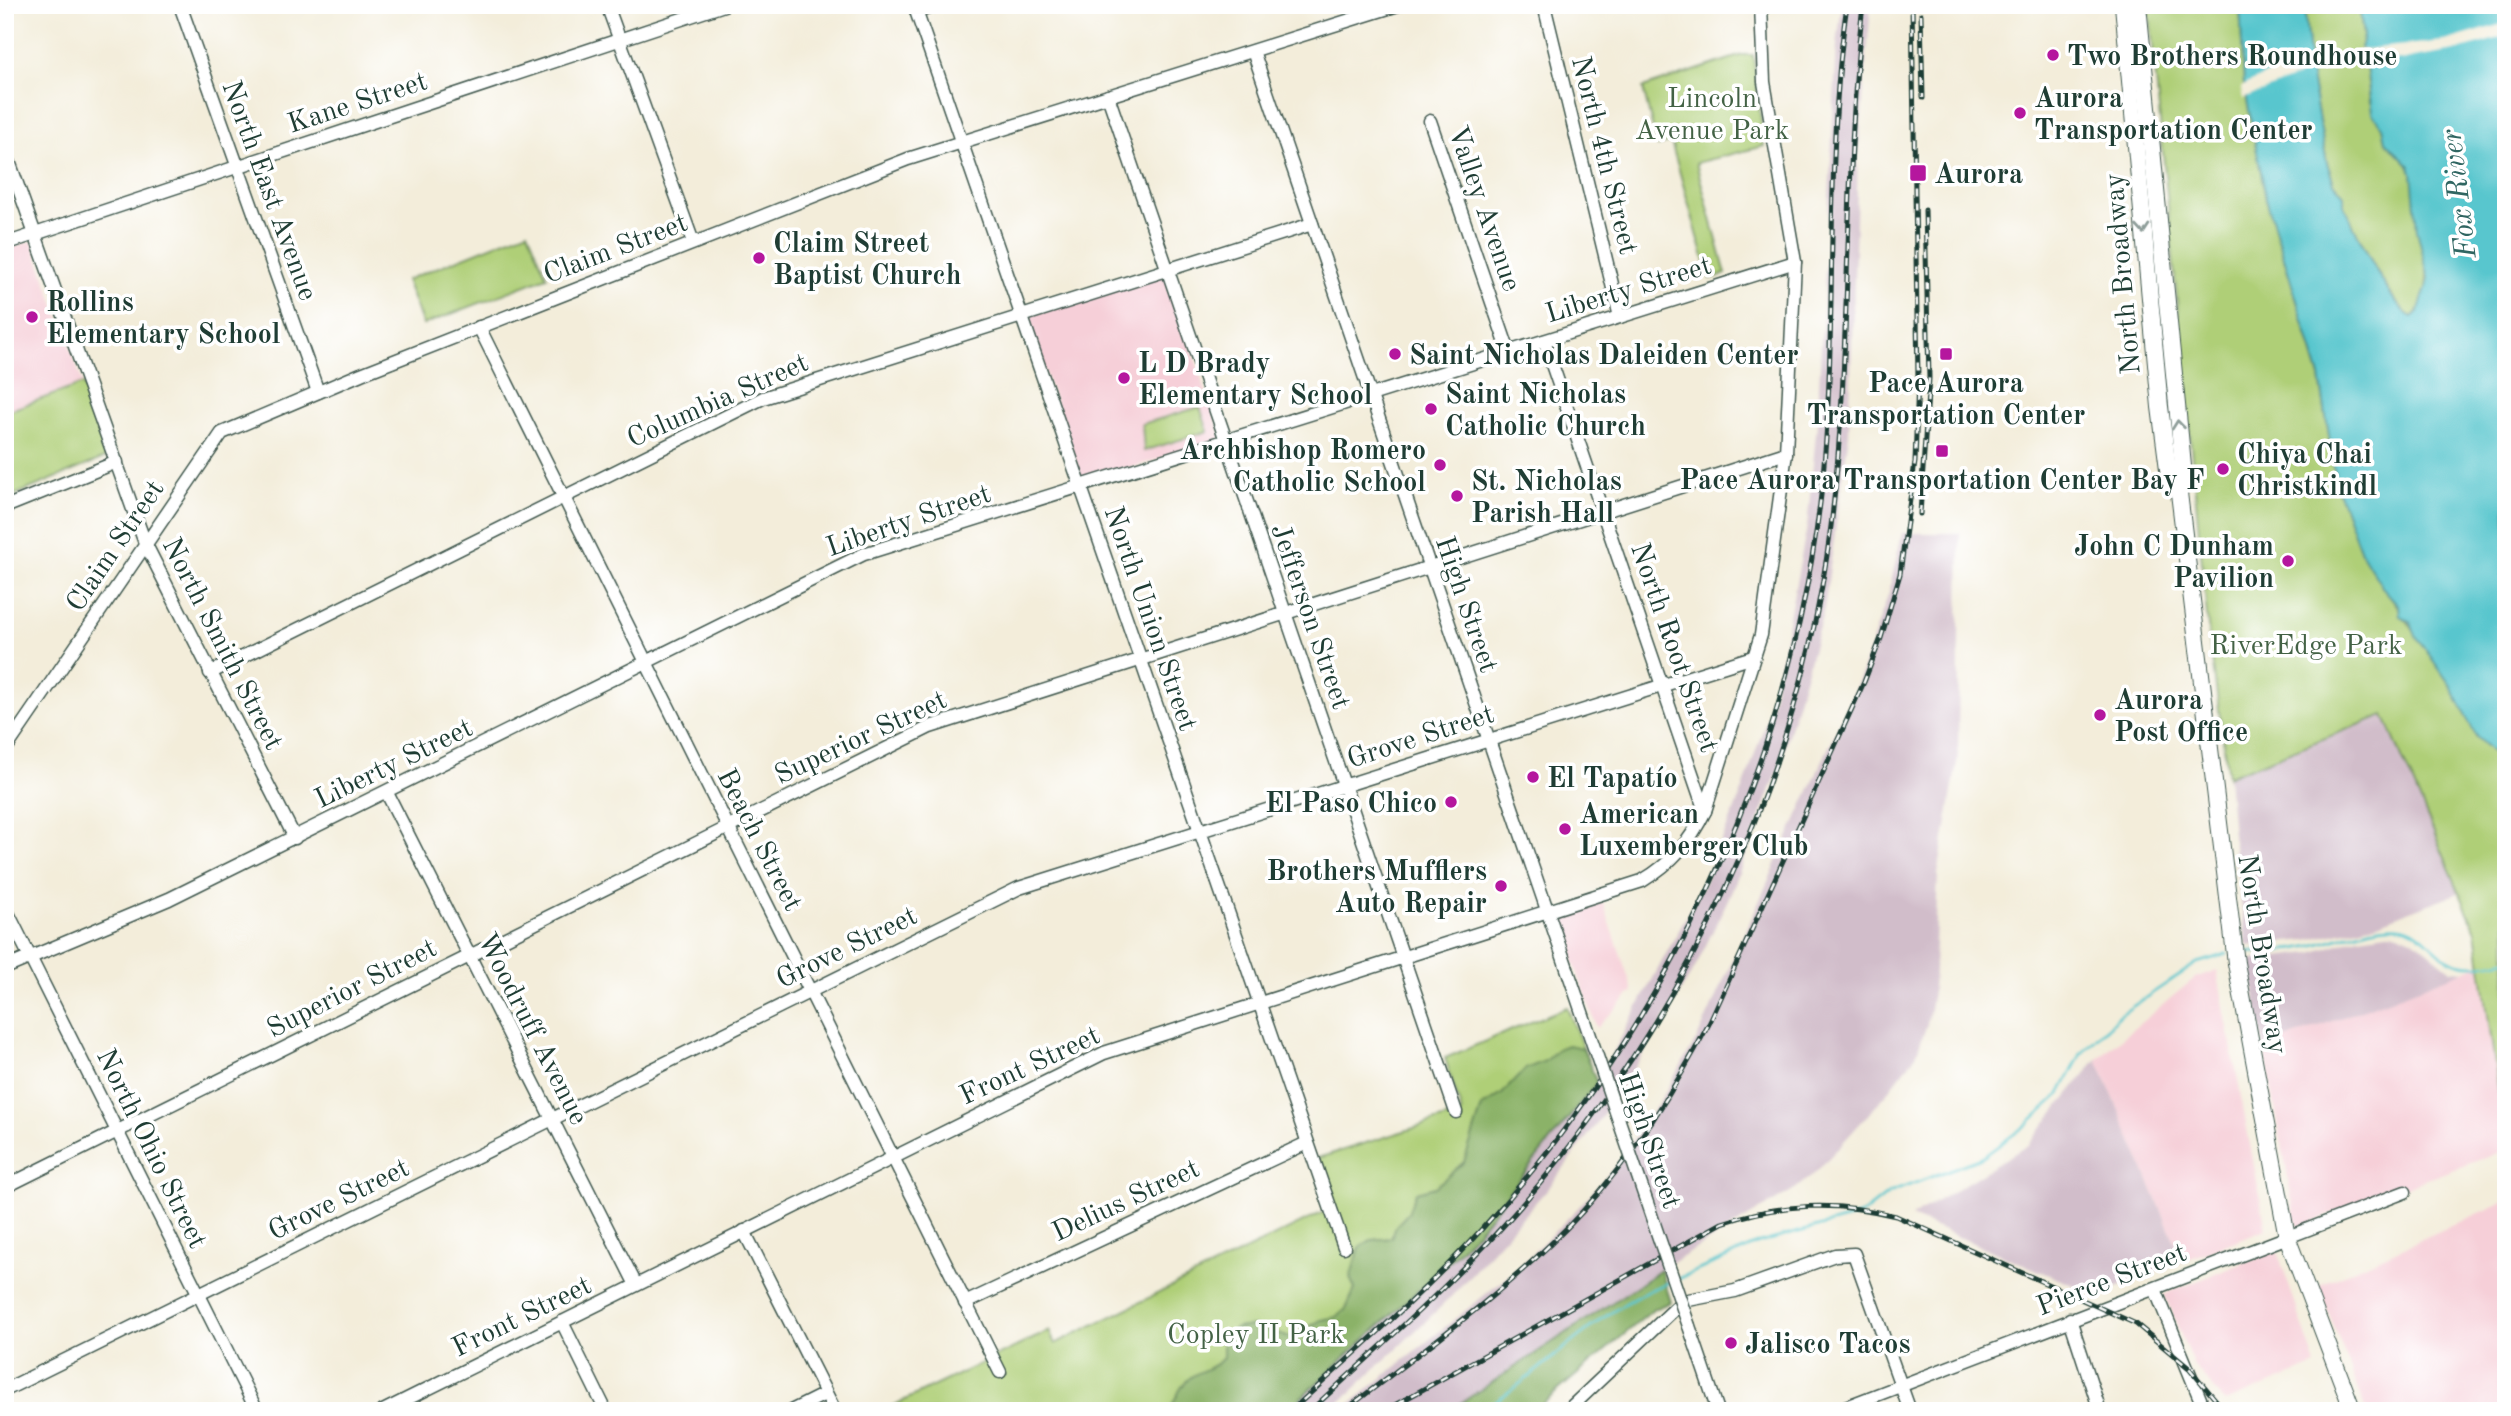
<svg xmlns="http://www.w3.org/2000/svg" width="2511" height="1416" viewBox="0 0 2511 1416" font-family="'Old Standard TT',serif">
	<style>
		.built { fill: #f6cfd8 }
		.industrial { fill: #d1bdca }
		.green { fill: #afcf77; stroke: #678656; stroke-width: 2 }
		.forest { fill: #8bb268; stroke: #55784e; stroke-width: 2 }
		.water { fill: #58c6ce; stroke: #3c8281; stroke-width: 2 }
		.pier { fill: #f3edda }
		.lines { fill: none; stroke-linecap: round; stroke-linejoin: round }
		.stream { stroke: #58c6ce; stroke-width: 2.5 }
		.minor-casing { stroke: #3f574d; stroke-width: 15 }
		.major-casing { stroke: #3f574d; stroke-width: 18 }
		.minor { stroke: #fff; stroke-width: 12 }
		.major { stroke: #fff; stroke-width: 16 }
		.rail-casing { stroke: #1f3d34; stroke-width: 5 }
		.rail { stroke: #fff; stroke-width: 2.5; stroke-dasharray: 8; stroke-linecap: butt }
		.minor-bridge-casing { stroke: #3f574d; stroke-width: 15; stroke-linecap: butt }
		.minor-bridge { stroke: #fff; stroke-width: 12 }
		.oneway { stroke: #8f9e9a }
		.poi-dot { fill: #b5179e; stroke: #fff; stroke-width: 2.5 }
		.labels { text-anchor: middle; stroke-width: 7; stroke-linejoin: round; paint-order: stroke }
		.poi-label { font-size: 28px; font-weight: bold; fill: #1f3d34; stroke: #fff; text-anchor: start }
		.park-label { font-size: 28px; fill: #436245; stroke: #fff }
		.street-label { font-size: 28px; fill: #1f3d34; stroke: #fff }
		.water-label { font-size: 30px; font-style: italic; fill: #306662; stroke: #fff }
	</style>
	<rect width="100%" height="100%" fill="#fff"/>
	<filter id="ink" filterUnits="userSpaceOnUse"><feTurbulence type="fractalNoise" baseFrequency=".0143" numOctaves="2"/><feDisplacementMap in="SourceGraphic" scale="14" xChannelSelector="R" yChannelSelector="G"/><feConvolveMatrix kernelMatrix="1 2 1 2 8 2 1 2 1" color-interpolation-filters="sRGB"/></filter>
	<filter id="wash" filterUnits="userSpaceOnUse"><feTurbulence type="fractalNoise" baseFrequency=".00686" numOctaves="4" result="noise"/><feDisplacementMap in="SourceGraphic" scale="28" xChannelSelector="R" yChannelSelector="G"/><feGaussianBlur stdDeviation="1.57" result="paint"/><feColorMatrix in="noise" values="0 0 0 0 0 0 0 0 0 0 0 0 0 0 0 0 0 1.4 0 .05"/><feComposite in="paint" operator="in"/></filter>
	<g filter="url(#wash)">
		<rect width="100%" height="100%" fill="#f3edda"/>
		<g class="built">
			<polygon points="32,241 83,384 5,412 5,250"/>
			<polygon points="1165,269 1222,439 1083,483 1026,317"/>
			<polygon points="1603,902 1633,991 1597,1028 1563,931 1563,920 1569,913"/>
			<polygon points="2481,964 2506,1150 2297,1227 2264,1047"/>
			<polygon points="2217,970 2266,1229 2183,1261 2097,1059 2195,978"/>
			<polygon points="2506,1201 2506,1411 2367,1411 2318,1286"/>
			<polygon points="2277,1250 2316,1365 2225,1402 2194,1366 2164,1294"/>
		</g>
		<g class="industrial">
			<polygon points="1842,5 1871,5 1858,160 1849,434 1824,609 1778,771 1732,891 1696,966 1649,1045 1599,1121 1551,1185 1449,1299 1331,1411 1286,1411 1434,1276 1477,1232 1597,1083 1705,881 1742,792 1772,703 1807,527 1817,423 1837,45"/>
			<polygon points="1902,533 1960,533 1958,757 1938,874 1933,992 1927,1024 1916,1055 1885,1096 1817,1171 1795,1189 1665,1267 1448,1411 1341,1411 1517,1269 1577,1209 1616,1165 1661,1099 1697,1039 1859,680 1889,592"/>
			<polygon points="2384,714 2464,891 2375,924 2307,940 2247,946 2235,858 2228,776"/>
			<polygon points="2395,932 2414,940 2451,970 2464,971 2264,1047 2249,960 2312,953 2359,937"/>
			<polygon points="2097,1059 2183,1261 2096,1295 1911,1217 2028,1145"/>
		</g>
		<g class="green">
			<polygon points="2149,5 2240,5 2244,85 2266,198 2320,378 2337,488 2361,552 2451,686 2477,738 2494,753 2506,776 2506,1143 2476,931 2384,715 2228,776 2209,637"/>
			<path d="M2304,5H2342L2360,10L2370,103L2383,127L2386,141L2410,166L2412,173C2416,209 2444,291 2412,317C2392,309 2355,228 2344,206V195L2334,183L2327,163L2311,77Z"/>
			<polygon points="1742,55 1753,55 1764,146 1696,163 1726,274 1710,279 1671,142 1657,146 1643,88"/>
			<polygon points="528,231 547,277 423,325 406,280"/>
			<polygon points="83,384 109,456 5,499 5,412"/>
			<polygon points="1200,407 1208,431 1144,451 1142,424"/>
			<polygon points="1567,1007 1597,1083 1477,1232 1434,1276 1286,1411 882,1411 1049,1331 1055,1344 1334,1207 1318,1158 1462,1113 1445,1058"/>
		</g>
		<g class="forest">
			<path d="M1568,1045L1583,1048L1597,1083L1477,1232L1434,1276L1286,1411H1169C1177,1398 1180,1383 1194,1375C1206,1368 1214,1368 1223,1358V1338L1235,1328L1254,1326L1290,1338L1321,1320L1336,1317L1346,1309L1355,1289L1350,1278L1360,1247L1371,1240L1391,1238L1394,1228L1408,1213L1416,1192L1435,1187L1464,1162L1482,1107L1502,1094L1525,1069L1545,1061L1559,1048Z"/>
			<polygon points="1661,1270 1671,1302 1654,1309 1534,1411 1449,1411"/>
		</g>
		<path class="water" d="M2240,5H2304L2311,77L2327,163L2334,183L2344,195V206C2355,228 2391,309 2412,317L2418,312L2429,279L2417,230L2412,173L2410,166L2386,141L2383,127L2372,113L2365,57L2360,48L2363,36L2360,10L2362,5H2506V776L2494,753L2477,738L2451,686L2416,636L2410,621L2400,616L2399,606L2382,587L2361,552L2337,488L2320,377L2266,198L2244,85Z"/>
		<g class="pier">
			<polygon points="2506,23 2506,36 2455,51 2401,60 2361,61 2357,50 2445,41"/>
			<polygon points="2314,59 2315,70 2243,99 2241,87 2272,72"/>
		</g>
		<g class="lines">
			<g class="stream">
				<path d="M2241,953C2262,951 2285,952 2306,947C2336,941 2369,924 2400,926C2424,928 2435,957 2458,963C2474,968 2490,963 2506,960"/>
				<polyline points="1676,1280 1759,1243 1861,1215 1889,1193 1983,1157 2025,1126 2060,1094 2081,1054 2120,1015 2197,963 2227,954"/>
				<path d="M1479,1411C1546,1373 1596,1308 1670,1282"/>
			</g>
		</g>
	</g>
	<g filter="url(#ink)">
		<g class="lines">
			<defs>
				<g id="minor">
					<polyline points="180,5 318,392"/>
					<polyline points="607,5 693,242"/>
					<polyline points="914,5 1344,1247"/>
					<polyline points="1544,5 1620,317"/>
					<polyline points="917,12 937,5"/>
					<polyline points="1253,51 1572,983"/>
					<polyline points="1108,96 1456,1112"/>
					<polyline points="1430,121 1509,352"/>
					<polyline points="5,150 145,543 295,838"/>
					<polyline points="5,244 724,5"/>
					<polyline points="479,327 1000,1372"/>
					<polyline points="1544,341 1705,811"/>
					<polyline points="5,507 117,462"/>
					<polyline points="210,673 763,398 1312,224"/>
					<polyline points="5,750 222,433 361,374 908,159 1398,5"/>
					<polyline points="387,793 636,1285"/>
					<polyline points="5,907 257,1411"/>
					<polyline points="5,968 169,899 864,554 1795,262"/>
					<polyline points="5,1187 930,727 1786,453"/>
					<polyline points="744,1231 835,1411"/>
					<polyline points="2155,1289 2205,1411"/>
					<polyline points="965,1303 1307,1143"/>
					<polyline points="2070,1319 2100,1411"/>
					<polyline points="562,1322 606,1411"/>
					<polyline points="1689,1326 1718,1411"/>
					<polyline points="5,1390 1019,888 1753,657"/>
					<path d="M383,1411L1104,1053L1642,881C1672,863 1690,842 1705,811L1761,635L1786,453L1795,262L1764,82L1761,5"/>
					<polyline points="791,1411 825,1394"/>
					<polyline points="1567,1411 1683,1301 1735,1291 1835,1255 1854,1254 1910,1411"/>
					<polyline points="1835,1411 2405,1192"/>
				</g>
				<g id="major">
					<polyline points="2123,5 2160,407 2168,469 2178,492"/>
					<polyline points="2138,5 2183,466 2179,493 2236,963 2287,1237 2353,1411"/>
				</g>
			</defs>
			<use href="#minor" class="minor-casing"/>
			<use href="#major" class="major-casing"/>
			<use href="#minor" class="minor"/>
			<use href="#major" class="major"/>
			<defs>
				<g id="rail">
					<polyline points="1921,14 1923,98"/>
					<polyline points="1920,514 1929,378 1925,210"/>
					<path d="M1291,1411C1355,1352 1422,1295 1480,1231C1665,1029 1789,768 1821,495C1839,333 1823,167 1847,5"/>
					<path d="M1310,1411C1381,1345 1456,1281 1520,1207C1684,1018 1800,776 1831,526C1852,353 1843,178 1863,5"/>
					<path d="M1344,1411C1425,1348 1512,1288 1582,1212C1634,1155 1674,1090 1710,1022L1864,682L1881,638L1900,574L1915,462L1918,379L1912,5"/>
					<path d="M1384,1411L1722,1223C1781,1203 1836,1201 1896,1216L2136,1324L2189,1368L2225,1411"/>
				</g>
			</defs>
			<use href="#rail" class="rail-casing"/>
			<use href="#rail" class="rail"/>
			<defs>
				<polyline id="minor-bridge" points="1572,983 1689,1326"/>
			</defs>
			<use href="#minor-bridge" class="minor-bridge-casing"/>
			<use href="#minor-bridge" class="minor-bridge"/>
		</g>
		<defs><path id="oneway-chevron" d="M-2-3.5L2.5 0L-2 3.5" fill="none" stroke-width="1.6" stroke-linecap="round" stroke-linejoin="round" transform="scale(1.75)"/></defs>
		<g class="oneway">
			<use href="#oneway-chevron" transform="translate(2143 229) rotate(85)"/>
			<use href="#oneway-chevron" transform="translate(2178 425) rotate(-96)"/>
		</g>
	</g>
	<g class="poi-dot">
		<circle cx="2053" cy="55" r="7"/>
		<circle cx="2020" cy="113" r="7"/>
		<rect x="1909" y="164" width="18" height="18" rx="3.5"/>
		<circle cx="759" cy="258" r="7"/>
		<circle cx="32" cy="317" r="7"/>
		<circle cx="1395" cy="354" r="7"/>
		<rect x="1939" y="347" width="14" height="14" rx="3.5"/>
		<circle cx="1124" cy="378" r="7"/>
		<circle cx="1431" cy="409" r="7"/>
		<rect x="1935" y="444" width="14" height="14" rx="3.5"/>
		<circle cx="1440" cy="465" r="7"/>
		<circle cx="2223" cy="469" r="7"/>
		<circle cx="1457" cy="496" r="7"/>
		<circle cx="2288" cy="561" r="7"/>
		<circle cx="2100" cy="715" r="7"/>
		<circle cx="1533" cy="777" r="7"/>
		<circle cx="1451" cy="802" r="7"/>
		<circle cx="1565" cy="829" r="7"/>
		<circle cx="1501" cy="886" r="7"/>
		<circle cx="1731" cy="1343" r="7"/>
	</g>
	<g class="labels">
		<g class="poi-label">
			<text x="2067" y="65">Two Brothers Roundhouse</text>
			<text x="2034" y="107">Aurora<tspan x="2034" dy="32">Transportation Center</tspan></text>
			<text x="1934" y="183">Aurora</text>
			<text x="773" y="252">Claim Street<tspan x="773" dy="32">Baptist Church</tspan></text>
			<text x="46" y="311">Rollins<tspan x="46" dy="32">Elementary School</tspan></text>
			<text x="1409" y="364">Saint Nicholas Daleiden Center</text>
			<text x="1138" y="372">L D Brady<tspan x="1138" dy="32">Elementary School</tspan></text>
			<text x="1946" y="392" text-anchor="middle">Pace Aurora<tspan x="1946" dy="32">Transportation Center</tspan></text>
			<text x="1445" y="403">Saint Nicholas<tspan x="1445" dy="32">Catholic Church</tspan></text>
			<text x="1426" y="459" text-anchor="end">Archbishop Romero<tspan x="1426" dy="32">Catholic School</tspan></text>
			<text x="2237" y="463">Chiya Chai<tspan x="2237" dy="32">Christkindl</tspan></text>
			<text x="1942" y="489" text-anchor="middle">Pace Aurora Transportation Center Bay F</text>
			<text x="1471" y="490">St. Nicholas<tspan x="1471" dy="32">Parish Hall</tspan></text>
			<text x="2274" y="555" text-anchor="end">John C Dunham<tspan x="2274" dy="32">Pavilion</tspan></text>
			<text x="2114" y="709">Aurora<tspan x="2114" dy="32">Post Office</tspan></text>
			<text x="1547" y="787">El Tapatío</text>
			<text x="1437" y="812" text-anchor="end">El Paso Chico</text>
			<text x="1579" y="823">American<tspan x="1579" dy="32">Luxemberger Club</tspan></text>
			<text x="1487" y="880" text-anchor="end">Brothers Mufflers<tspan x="1487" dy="32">Auto Repair</tspan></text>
			<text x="1745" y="1353">Jalisco Tacos</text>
		</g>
		<g class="park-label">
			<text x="1712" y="107">Lincoln<tspan x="1712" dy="32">Avenue Park</tspan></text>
			<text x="2306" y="654">RiverEdge Park</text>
			<text x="1256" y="1343">Copley II Park</text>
		</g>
		<g class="street-label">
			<text transform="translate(357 101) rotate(-18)" y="10">Kane Street</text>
			<text transform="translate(1606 155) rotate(76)" y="10">North 4th Street</text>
			<text transform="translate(271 190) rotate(70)" y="10">North East Avenue</text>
			<text transform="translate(1486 208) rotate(71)" y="10">Valley Avenue</text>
			<text transform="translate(615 247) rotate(-21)" y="10">Claim Street</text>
			<text transform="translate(2121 274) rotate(-95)" y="10">North Broadway</text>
			<text transform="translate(1628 288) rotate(-17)" y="10">Liberty Street</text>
			<text transform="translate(717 399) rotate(-24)" y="10">Columbia Street</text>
			<text transform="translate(908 519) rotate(-19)" y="10">Liberty Street</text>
			<text transform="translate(114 545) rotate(-56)" y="10">Claim Street</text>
			<text transform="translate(1468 604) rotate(71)" y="10">High Street</text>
			<text transform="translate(1312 616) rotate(71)" y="10">Jefferson Street</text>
			<text transform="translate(1152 618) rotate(71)" y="10">North Union Street</text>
			<text transform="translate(224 643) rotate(63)" y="10">North Smith Street</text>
			<text transform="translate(1676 647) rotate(71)" y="10">North Root Street</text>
			<text transform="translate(1420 735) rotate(-18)" y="10">Grove Street</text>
			<text transform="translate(860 736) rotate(-25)" y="10">Superior Street</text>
			<text transform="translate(393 762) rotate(-26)" y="10">Liberty Street</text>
			<text transform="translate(761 839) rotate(63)" y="10">Beach Street</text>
			<text transform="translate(846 946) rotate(-26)" y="10">Grove Street</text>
			<text transform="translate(2264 954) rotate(81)" y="10">North Broadway</text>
			<text transform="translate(351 987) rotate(-27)" y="10">Superior Street</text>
			<text transform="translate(534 1028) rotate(63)" y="10">Woodruff Avenue</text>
			<text transform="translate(1029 1064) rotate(-25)" y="10">Front Street</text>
			<text transform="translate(1651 1140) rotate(71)" y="10">High Street</text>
			<text transform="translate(153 1148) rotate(64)" y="10">North Ohio Street</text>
			<text transform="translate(338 1198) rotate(-26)" y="10">Grove Street</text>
			<text transform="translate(1125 1199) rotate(-25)" y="10">Delius Street</text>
			<text transform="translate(2111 1278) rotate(-21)" y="10">Pierce Street</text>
			<text transform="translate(521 1315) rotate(-26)" y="10">Front Street</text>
		</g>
		<g class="water-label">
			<text transform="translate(2458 194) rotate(-97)" y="10">Fox River</text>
		</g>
	</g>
	<rect width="2511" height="1416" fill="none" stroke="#fff" stroke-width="28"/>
</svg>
